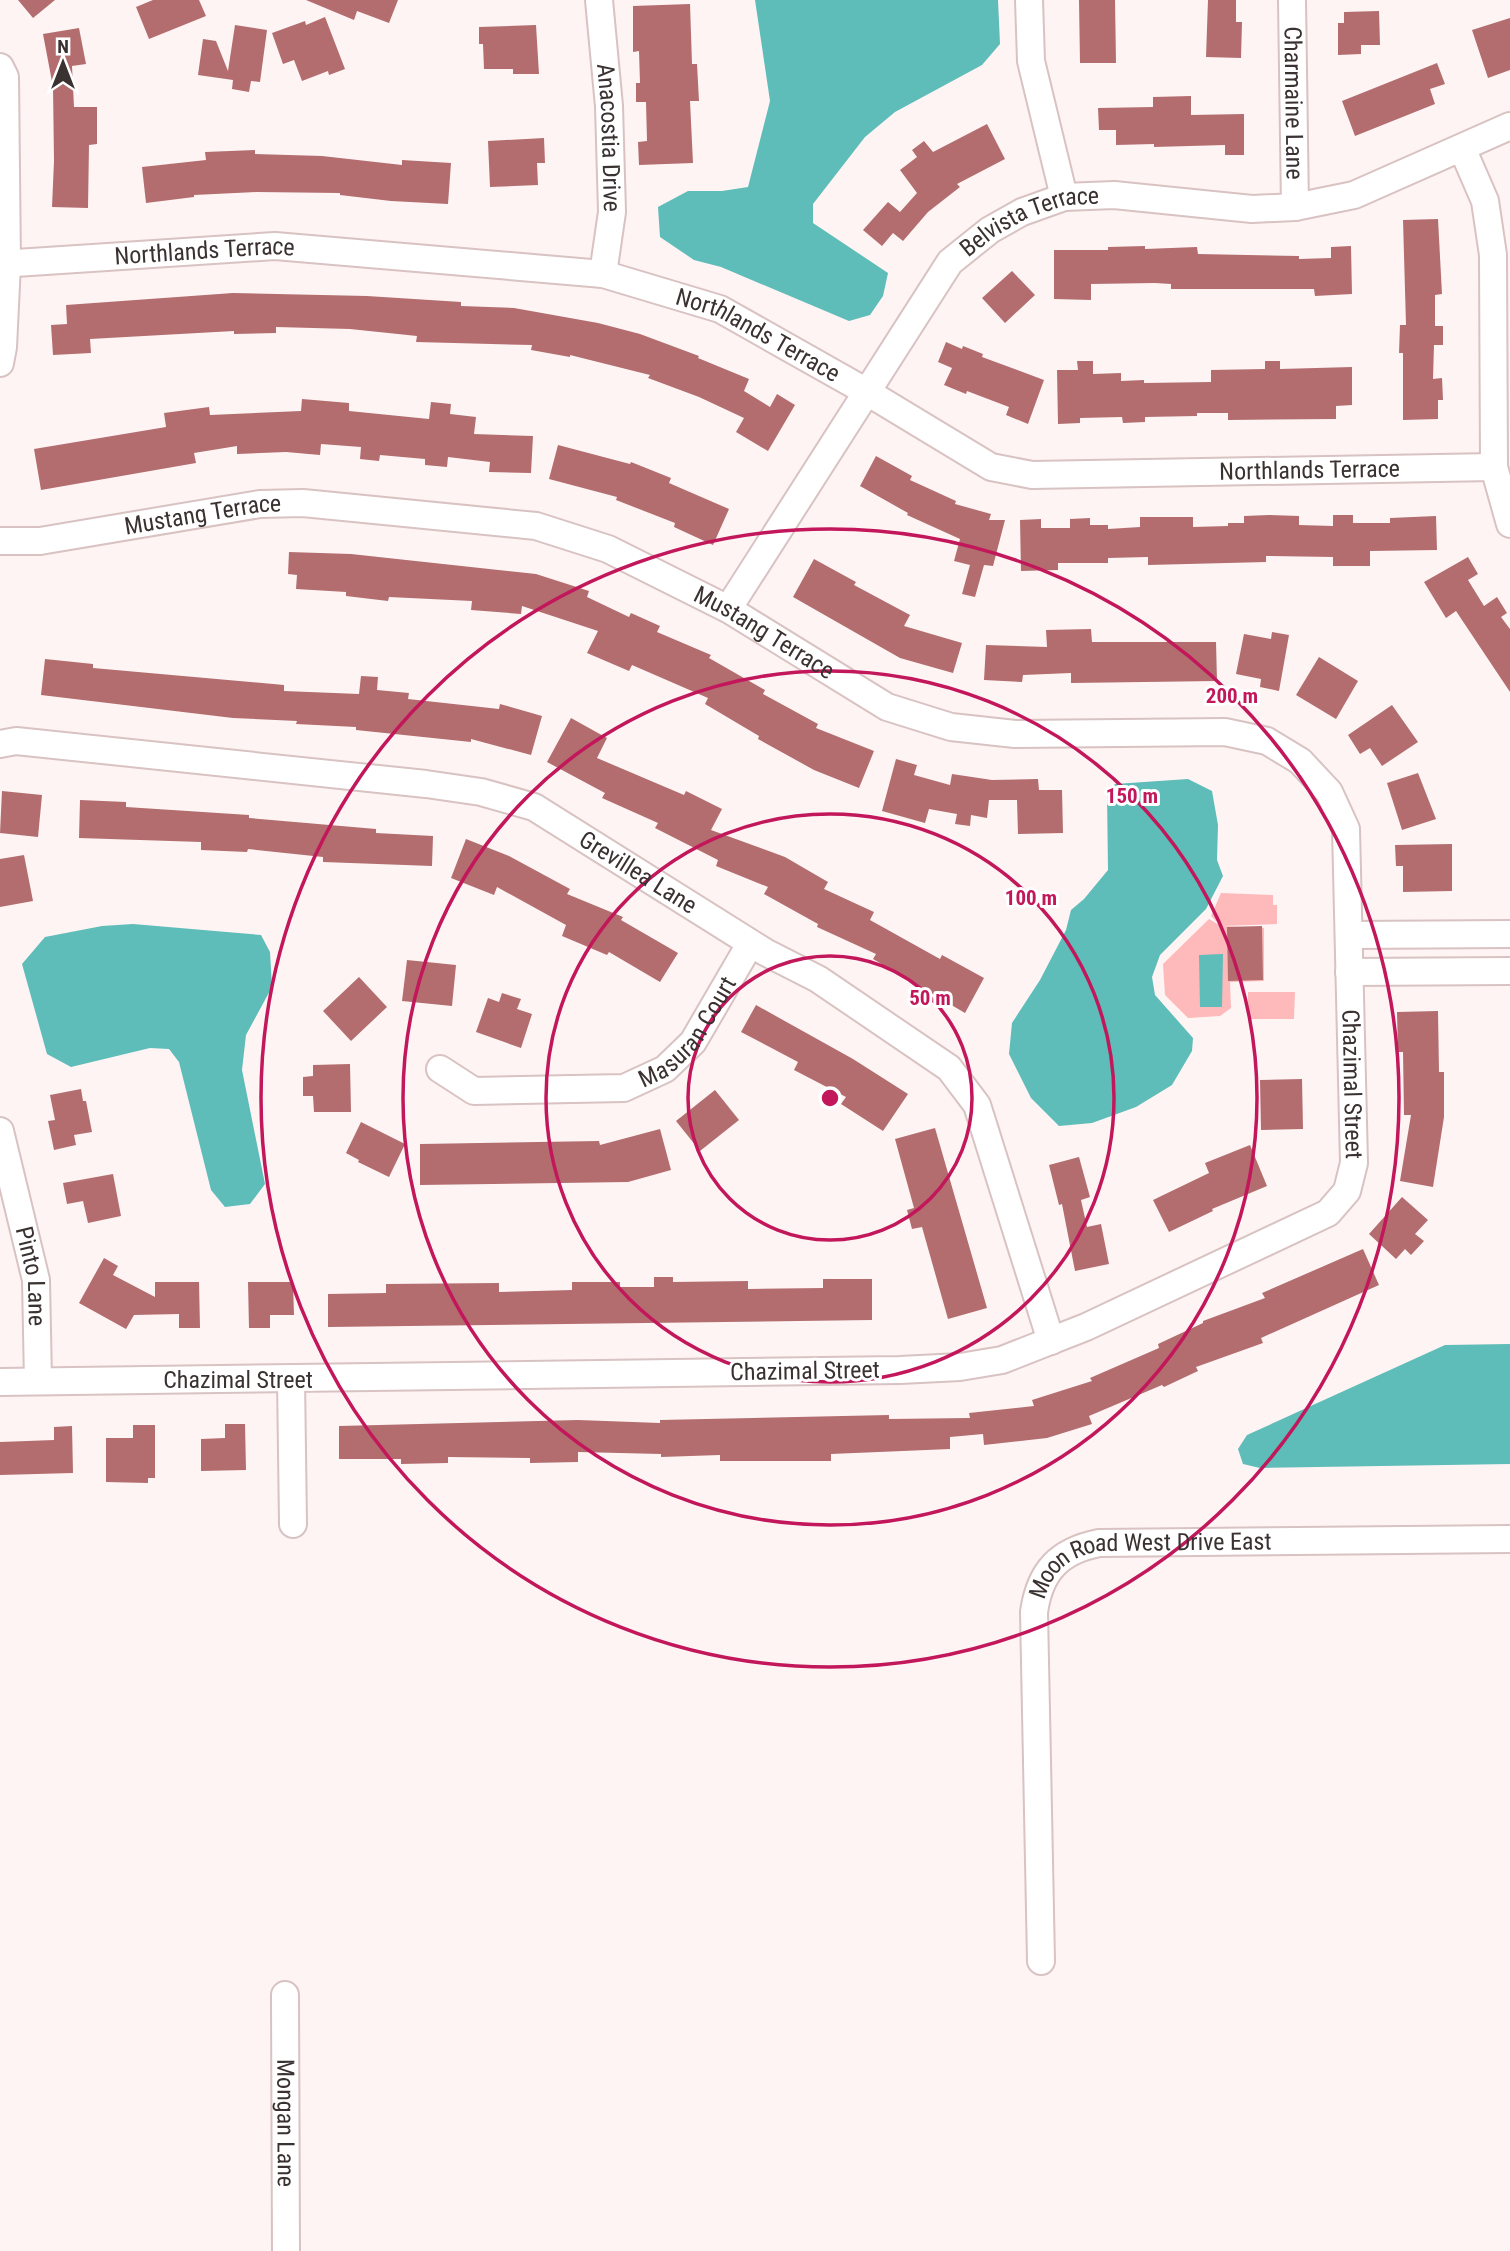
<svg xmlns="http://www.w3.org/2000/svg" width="1510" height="2251" viewBox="0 0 1510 2251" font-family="'Roboto Condensed',sans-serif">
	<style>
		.green { fill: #feb9ba }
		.water { fill: #5ebcb9 }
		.building { fill: #b36d6f }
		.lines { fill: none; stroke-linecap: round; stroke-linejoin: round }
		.minor-casing { stroke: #d9c2c2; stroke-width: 30 }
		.minor { stroke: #fff; stroke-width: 26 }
		.ring { fill: none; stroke: #c2185b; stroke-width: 3.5 }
		.labels { text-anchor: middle; stroke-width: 6; stroke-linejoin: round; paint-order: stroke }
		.street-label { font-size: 24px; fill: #3a3131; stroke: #fff }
		.centre { fill: #c2185b; stroke: #fff; stroke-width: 3.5 }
		.ring-label { font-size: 21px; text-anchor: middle; font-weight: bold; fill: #c2185b; stroke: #fff; stroke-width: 6; stroke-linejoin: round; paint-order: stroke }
	</style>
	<rect width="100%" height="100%" fill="#fef4f4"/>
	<g class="green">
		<polygon points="1221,893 1273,895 1273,905 1277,905 1277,924 1222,926 1264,928 1264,981 1230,982 1231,1008 1220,1016 1188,1018 1165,995 1163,964 1209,919 1221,926 1211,916"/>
		<polygon points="1248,992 1295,992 1294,1019 1248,1019"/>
	</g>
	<g class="water">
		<polygon points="755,0 998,0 1000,44 982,65 895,112 865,137 813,204 813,223 888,273 883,296 870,315 849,321 721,267 694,260 660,237 658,207 688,191 722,191 748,187 770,101"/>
		<polygon points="1188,779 1212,791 1218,825 1217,860 1223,876 1206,909 1160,955 1152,977 1155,995 1193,1038 1192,1051 1172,1085 1136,1107 1092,1123 1059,1126 1031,1098 1009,1054 1012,1023 1040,980 1066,930 1071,910 1084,899 1108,870 1107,793 1115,784"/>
		<polygon points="133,924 261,935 270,952 272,987 246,1035 242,1070 265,1184 250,1204 225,1207 211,1190 179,1062 169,1049 150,1048 71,1067 47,1054 22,964 45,937 102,926"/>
		<polygon points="1223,954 1222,1007 1200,1007 1199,955"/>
		<polygon points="1510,1344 1510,1464 1260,1468 1243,1464 1238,1449 1247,1435 1445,1345"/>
	</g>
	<g class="building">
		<polygon points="18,0 55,0 33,18"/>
		<polygon points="153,0 199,0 206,16 149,39 136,7"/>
		<polygon points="306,0 398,0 389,23 357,11 354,20"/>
		<polygon points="1079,0 1115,0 1116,63 1080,63"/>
		<polygon points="1208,0 1236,0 1236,22 1242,22 1241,58 1206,57"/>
		<polygon points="690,4 692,64 697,64 699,101 690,101 693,163 639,165 638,142 647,141 646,102 636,102 636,83 640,83 639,51 633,52 633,6"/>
		<polygon points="1379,11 1380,45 1361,45 1361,54 1338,55 1338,23 1344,23 1344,12"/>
		<polygon points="325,17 345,69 329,75 328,71 302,81 294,60 283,64 272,33 305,21 306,25"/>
		<polygon points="1510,18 1510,70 1488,78 1472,30"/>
		<polygon points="235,25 267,30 260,82 251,81 249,92 232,89 233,80 198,75 203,39 216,41 228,71"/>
		<polygon points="536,25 539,74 513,74 513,69 484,69 483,44 479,44 479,27"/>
		<polygon points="79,28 86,64 72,66 74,107 97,107 97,144 89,145 88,208 52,207 54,161 53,87 43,34"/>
		<polygon points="1437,63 1445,84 1430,89 1435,104 1355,136 1342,101"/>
		<polygon points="1191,96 1191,115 1244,114 1244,155 1225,155 1225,145 1154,147 1154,144 1116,145 1116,130 1099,130 1098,108 1153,107 1153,97"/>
		<polygon points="987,124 1005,159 957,184 960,187 928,212 903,241 893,233 882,246 863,230 888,202 900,212 917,193 900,170 917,157 912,150 924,141 933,152"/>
		<polygon points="544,138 545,163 537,163 538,185 490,187 488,141"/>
		<polygon points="255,150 255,154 322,156 402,165 402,160 451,163 448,204 391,201 340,195 340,193 257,192 194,195 194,197 146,203 142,167 206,160 205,152"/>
		<polygon points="1438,219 1442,294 1435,295 1435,326 1443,326 1443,345 1434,345 1433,379 1442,378 1443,400 1438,400 1438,419 1403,420 1403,353 1399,353 1400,325 1406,325 1403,220"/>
		<polygon points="1145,246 1145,249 1197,247 1198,254 1299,256 1299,259 1331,258 1331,247 1351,246 1352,294 1315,296 1314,289 1171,289 1171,284 1155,283 1091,284 1091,300 1054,299 1054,250 1108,250 1108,247"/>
		<polygon points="1012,271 1035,295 1005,323 982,298"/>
		<polygon points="233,293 367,296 461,302 461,306 514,308 598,323 640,334 699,356 698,358 749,379 744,391 770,407 777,394 795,405 768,451 736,432 744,418 699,397 648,378 650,375 570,355 570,357 531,350 532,345 416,342 417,336 350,329 276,327 276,333 234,334 234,331 90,339 91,353 53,355 51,325 67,324 66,305"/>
		<polygon points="946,342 962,349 963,346 983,354 982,357 1044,380 1028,424 1006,415 1009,407 967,391 966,394 944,385 952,368 938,362"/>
		<polygon points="1077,361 1093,361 1093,374 1121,373 1121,381 1144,380 1144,383 1211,382 1211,370 1265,369 1265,361 1280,361 1280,369 1352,367 1352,405 1336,406 1336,419 1228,420 1228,413 1197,413 1197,416 1145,417 1145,422 1123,423 1122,417 1080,418 1080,423 1058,424 1057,370 1078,370"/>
		<polygon points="302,399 349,403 349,411 429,419 431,402 451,404 450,414 476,417 474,434 533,436 531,473 489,472 490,462 448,457 447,467 425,465 425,459 380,455 379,461 360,459 361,447 321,444 320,455 286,452 237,454 237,446 194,453 196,463 41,490 34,449 166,427 164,413 209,407 210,415 301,411"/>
		<polygon points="558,445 630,464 631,462 671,478 669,483 729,509 713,545 674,527 675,523 616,500 617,497 549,479"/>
		<polygon points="876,456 912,476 910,480 956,501 955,504 991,514 989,520 1005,520 993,566 984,565 975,597 962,594 970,565 954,561 960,539 907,515 908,513 860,486"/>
		<polygon points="1333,515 1353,515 1353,523 1390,523 1390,518 1436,516 1437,550 1370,551 1370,566 1333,566 1333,557 1266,556 1266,562 1148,565 1148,557 1108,558 1108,563 1058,563 1058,570 1021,571 1020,520 1041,519 1041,528 1070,528 1070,519 1090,518 1090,525 1108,525 1108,529 1140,527 1140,517 1193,517 1193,527 1228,526 1228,523 1244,523 1244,516 1269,515 1299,516 1299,525 1333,526"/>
		<polygon points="289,552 351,554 536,574 589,591 587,597 629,617 631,613 660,626 657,632 711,655 709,658 765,690 763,694 818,724 816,728 874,751 859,788 814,770 758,739 759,736 705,704 708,698 632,665 629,671 587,653 598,631 522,606 521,614 471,610 472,601 389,597 388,601 346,596 346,592 296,589 297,575 288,574"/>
		<polygon points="1468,557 1478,574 1468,580 1484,606 1497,597 1507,613 1501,617 1510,629 1510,692 1456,611 1446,618 1424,582"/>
		<polygon points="814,559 856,582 854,585 910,615 904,626 962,643 953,673 900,658 793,597"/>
		<polygon points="1091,629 1092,642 1216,642 1217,681 1071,683 1071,673 1023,675 1022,682 984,680 986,645 1047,647 1046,630"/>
		<polygon points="1272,632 1289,635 1279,691 1260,687 1261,679 1236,674 1244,634 1271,639"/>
		<polygon points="1319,657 1358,681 1336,719 1296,695"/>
		<polygon points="45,659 93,664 93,668 284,685 284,691 359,694 361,676 378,677 377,690 409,693 408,699 499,709 500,704 542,716 531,755 471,739 471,742 356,730 356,727 296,724 297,721 233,718 41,695"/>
		<polygon points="1392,705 1418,742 1382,766 1370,748 1360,754 1348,735"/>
		<polygon points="571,718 607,738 597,758 684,795 686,791 722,809 711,830 785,857 828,882 824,889 874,912 870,920 940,959 942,955 984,978 965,1013 873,959 876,954 817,927 818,924 764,894 768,887 716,866 718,860 655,828 658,823 602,798 605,793 547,762"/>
		<polygon points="896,759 917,765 914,775 950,785 952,774 992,780 1038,779 1039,790 1062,790 1063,833 1018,834 1017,800 989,800 987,818 971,815 970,826 955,824 957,814 929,809 925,823 882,811"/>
		<polygon points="1418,773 1436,819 1402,830 1387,783"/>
		<polygon points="2,791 42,795 38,837 0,833"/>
		<polygon points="80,800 126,802 126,807 249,815 249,818 376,829 376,833 433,836 432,866 323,862 323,857 248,849 247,852 201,850 201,842 79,838"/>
		<polygon points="466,839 509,856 570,889 567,894 623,917 621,920 678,953 660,982 609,952 607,955 562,936 566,925 497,887 494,895 451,878"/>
		<polygon points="1452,844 1452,891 1403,892 1403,866 1396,866 1395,845"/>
		<polygon points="24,855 33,901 0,907 0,859"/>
		<polygon points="1262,926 1263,980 1228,981 1227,927"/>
		<polygon points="407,960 456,965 452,1006 402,1001"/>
		<polygon points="359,977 387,1007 351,1041 323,1011"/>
		<polygon points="502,993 521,999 517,1009 532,1014 521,1048 476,1032 488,998 499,1002"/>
		<polygon points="756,1005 853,1059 908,1094 883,1131 841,1104 846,1097 794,1070 798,1062 741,1032"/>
		<polygon points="1438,1011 1439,1072 1444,1072 1444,1117 1433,1187 1400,1181 1411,1115 1404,1115 1403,1052 1398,1052 1397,1012"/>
		<polygon points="350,1064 351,1112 314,1112 313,1096 303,1096 303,1077 313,1076 313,1065"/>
		<polygon points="1302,1079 1303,1129 1261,1130 1260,1080"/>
		<polygon points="81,1089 83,1101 86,1101 92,1132 74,1135 76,1145 54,1150 48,1121 55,1120 50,1095"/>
		<polygon points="715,1090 739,1120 700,1151 676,1121"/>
		<polygon points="361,1122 405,1144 389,1177 358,1162 359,1160 346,1153"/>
		<polygon points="935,1128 987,1308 948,1319 922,1227 912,1229 907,1210 914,1208 895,1139"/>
		<polygon points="660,1129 671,1170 628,1182 420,1185 420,1144 599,1141 600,1145"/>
		<polygon points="1250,1145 1267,1186 1212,1209 1213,1211 1169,1232 1153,1200 1209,1173 1205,1163"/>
		<polygon points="1079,1157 1090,1197 1081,1200 1087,1227 1101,1224 1109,1264 1075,1271 1062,1204 1059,1205 1049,1165"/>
		<polygon points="113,1174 121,1216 88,1223 83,1201 67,1204 63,1183"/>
		<polygon points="1402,1197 1428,1220 1415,1234 1424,1241 1411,1255 1405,1249 1396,1259 1369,1234"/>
		<polygon points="1363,1249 1379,1285 1261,1338 1263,1343 1196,1367 1198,1371 1164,1387 1162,1385 1089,1416 1092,1424 1047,1438 984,1445 983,1434 950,1437 950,1449 831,1454 831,1461 720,1461 720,1455 661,1457 661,1454 578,1452 578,1462 530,1463 530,1458 448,1457 448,1463 401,1464 401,1459 339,1459 339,1426 578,1420 660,1423 660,1420 889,1415 889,1419 970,1418 969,1413 1034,1406 1032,1400 1092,1381 1090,1378 1159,1348 1158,1344 1203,1323 1203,1321 1265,1298 1262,1293"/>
		<polygon points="104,1258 118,1266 113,1275 155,1297 155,1282 199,1282 200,1328 179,1328 179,1314 134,1315 126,1329 79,1303"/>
		<polygon points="654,1277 673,1277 673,1282 748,1281 748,1289 823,1288 823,1279 872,1279 872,1320 328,1327 328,1294 386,1293 386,1284 499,1283 499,1292 572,1290 572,1282 620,1282 620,1287 654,1287"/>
		<polygon points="248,1282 293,1282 294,1315 270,1315 270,1328 249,1328"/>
		<polygon points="225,1424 245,1424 246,1470 201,1471 201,1439 225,1438"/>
		<polygon points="133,1425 155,1425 155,1478 148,1478 148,1483 106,1482 106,1438 133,1438"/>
		<polygon points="72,1426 73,1473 0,1475 0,1442 54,1440 54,1427"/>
	</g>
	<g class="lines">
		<defs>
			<g id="minor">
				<path id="s1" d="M599,0L609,106L612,212L603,274"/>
				<polyline points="1029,0 1031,61 1064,197"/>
				<path id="s2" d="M1292,0L1295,207"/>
				<polyline points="0,67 5,77 7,264 3,347 0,363"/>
				<polyline points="1462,148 1485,201 1493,255 1494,467 1510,524"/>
				<path id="s3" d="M0,264L275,246L603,274L720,309L867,392L991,467L1032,475L1494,467"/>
				<path id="s4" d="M0,541H40L260,504L303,503L536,526L608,549L728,609L887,707L951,727L1015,734L1225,732L1267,741L1300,761L1329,792L1346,829L1354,1163L1347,1191L1328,1213L1086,1327L1002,1360L960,1367L900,1370L0,1382"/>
				<path id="s5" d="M728,609L950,262L990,230L1022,212L1064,197L1114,195L1252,209L1295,207L1354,195L1510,126"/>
				<path id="s6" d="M0,744L16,741L426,784L481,792L534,807L765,952L818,979L949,1068L977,1105L1051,1341"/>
				<polyline points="1349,935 1510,934"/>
				<polyline points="1349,972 1510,971"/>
				<path id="s7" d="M440,1069L474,1091L624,1088L665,1069L693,1042L750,944"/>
				<path id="s8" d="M0,1131L36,1280L38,1381"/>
				<polyline points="291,1379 293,1524"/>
				<path id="s9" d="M1041,1961L1034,1612C1040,1571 1059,1551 1099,1543L1510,1539"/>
				<path id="s10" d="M285,1995L286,2251"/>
			</g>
		</defs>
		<use href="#minor" class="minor-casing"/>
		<use href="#minor" class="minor"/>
	</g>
	<g class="ring">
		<circle cx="830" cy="1098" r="142"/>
		<circle cx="830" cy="1098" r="284"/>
		<circle cx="830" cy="1098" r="427"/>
		<circle cx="830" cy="1098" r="569"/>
	</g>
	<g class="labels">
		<g class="street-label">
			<text dy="8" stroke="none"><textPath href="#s2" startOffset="103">Charmaine Lane</textPath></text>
			<text dy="8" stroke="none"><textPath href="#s1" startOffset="138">Anacostia Drive</textPath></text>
			<text dy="8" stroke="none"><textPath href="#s5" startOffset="504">Belvista Terrace</textPath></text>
			<text dy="8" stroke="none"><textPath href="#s3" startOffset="205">Northlands Terrace</textPath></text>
			<text dy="8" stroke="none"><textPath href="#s3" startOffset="772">Northlands Terrace</textPath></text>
			<text dy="8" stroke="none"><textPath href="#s3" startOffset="1360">Northlands Terrace</textPath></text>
			<text dy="8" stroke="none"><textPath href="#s4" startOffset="205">Mustang Terrace</textPath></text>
			<text dy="8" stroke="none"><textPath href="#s4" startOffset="793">Mustang Terrace</textPath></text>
			<text dy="8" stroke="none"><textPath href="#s6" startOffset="662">Grevillea Lane</textPath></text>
			<text dy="8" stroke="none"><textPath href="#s7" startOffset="278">Masuran Court</textPath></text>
			<text dy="8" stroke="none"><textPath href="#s4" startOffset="1698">Chazimal Street</textPath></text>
			<text dy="8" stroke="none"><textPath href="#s8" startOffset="149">Pinto Lane</textPath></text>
			<text transform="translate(805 1371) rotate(-1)" y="8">Chazimal Street</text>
			<text x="238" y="1388">Chazimal Street</text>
			<text dy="8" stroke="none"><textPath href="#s9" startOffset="494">Moon Road West Drive East</textPath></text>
			<text dy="8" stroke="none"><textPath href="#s10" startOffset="128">Mongan Lane</textPath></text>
		</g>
	</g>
	<circle cx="830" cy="1098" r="10" class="centre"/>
	<g class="ring-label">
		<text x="1232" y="703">200 m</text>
		<text x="1132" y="803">150 m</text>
		<text x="1031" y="905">100 m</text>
		<text x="930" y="1005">50 m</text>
	</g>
	<g transform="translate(63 63)" stroke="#ffffff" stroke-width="5" paint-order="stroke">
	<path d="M0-5L12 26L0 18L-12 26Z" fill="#3a3131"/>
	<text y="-10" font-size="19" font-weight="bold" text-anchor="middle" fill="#3a3131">N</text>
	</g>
</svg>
